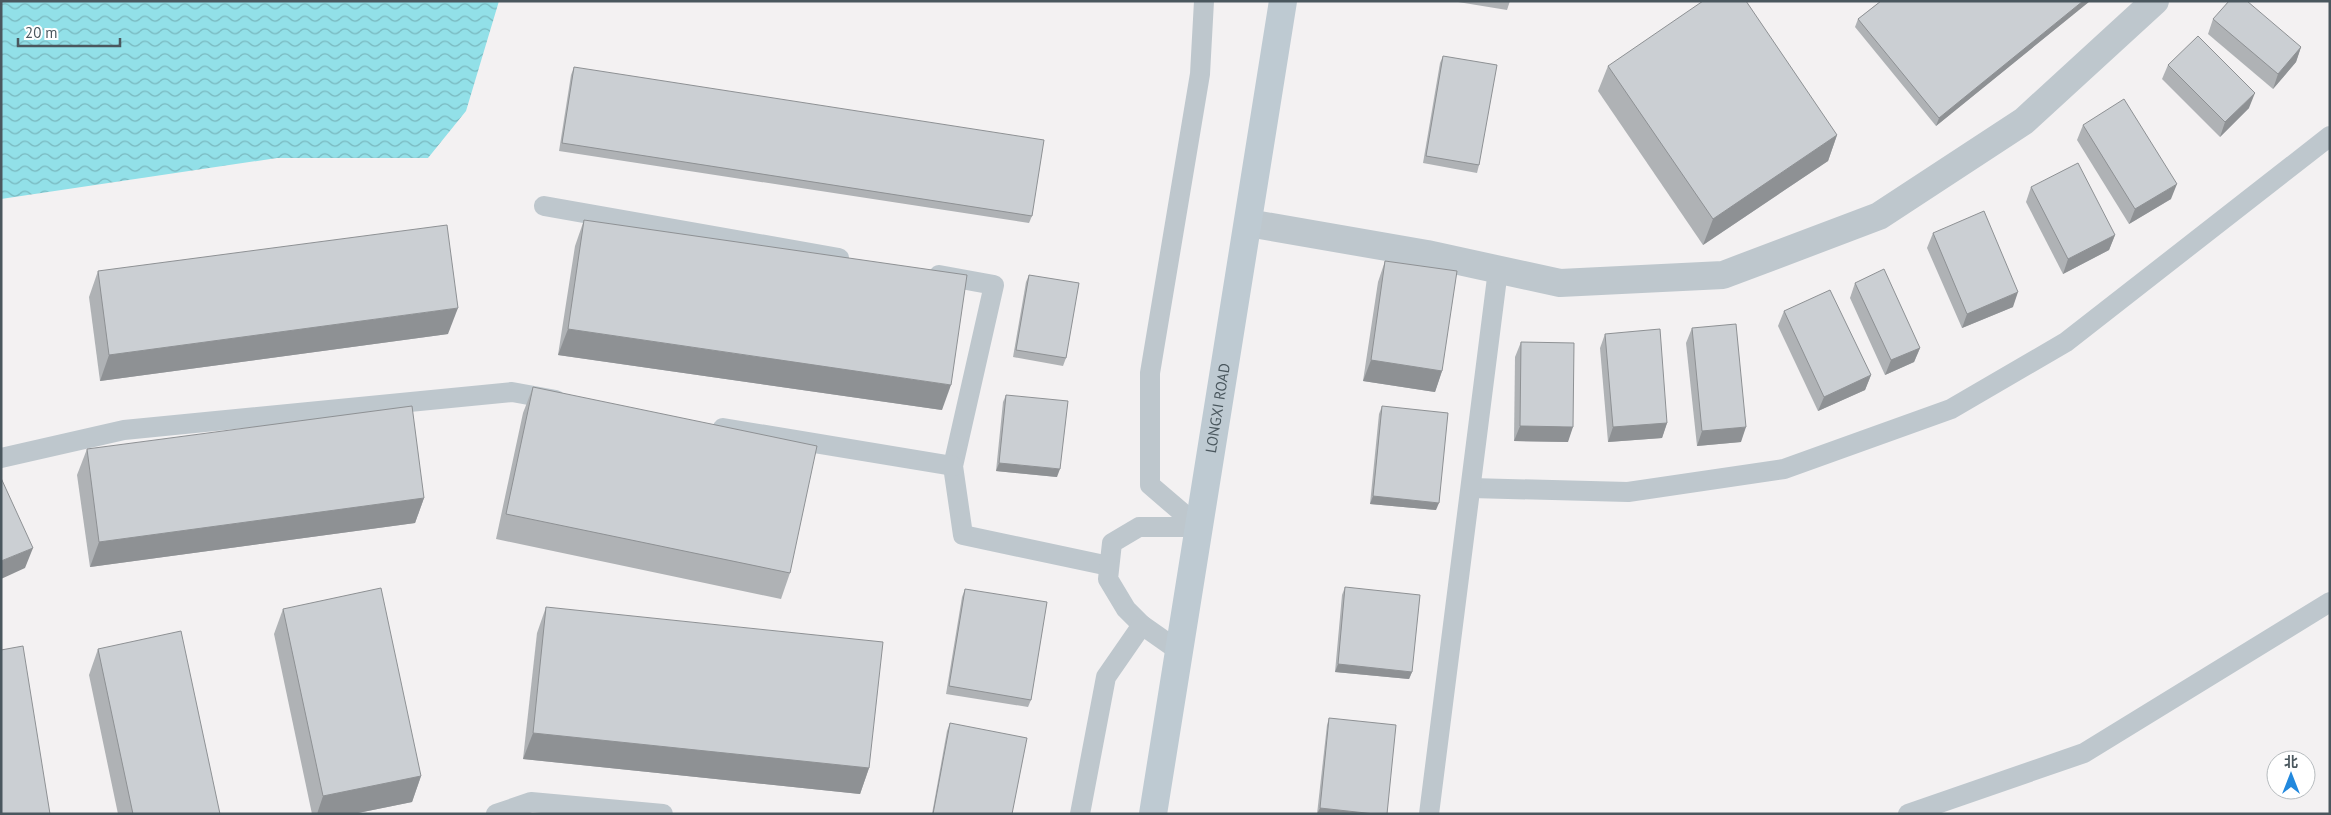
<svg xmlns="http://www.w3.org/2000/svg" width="2331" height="815" viewBox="0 0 2331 815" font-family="'PT Sans','Noto Sans SC',sans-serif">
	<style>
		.water { fill: url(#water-waves) }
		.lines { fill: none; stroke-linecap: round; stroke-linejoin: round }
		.lane { stroke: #bec7cd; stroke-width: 20 }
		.street { stroke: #bec7cd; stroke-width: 28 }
		.secondary { stroke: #becad2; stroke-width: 28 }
		.wall { fill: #afb2b5 }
		.shaded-wall { fill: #8e9194 }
		.building { fill: #cbcfd3; stroke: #8e9194 }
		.labels { text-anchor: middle; stroke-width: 4; stroke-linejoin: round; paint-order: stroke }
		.street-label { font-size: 15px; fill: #4a575e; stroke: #fff }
	</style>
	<defs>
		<pattern id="water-waves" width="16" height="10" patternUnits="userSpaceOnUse" patternTransform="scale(1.25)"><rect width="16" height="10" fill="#92e0e8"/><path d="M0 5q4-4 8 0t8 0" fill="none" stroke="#79b8bf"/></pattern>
	</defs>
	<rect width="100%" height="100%" fill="#f3f1f2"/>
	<polygon class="water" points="1,1 499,1 466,111 428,158 277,158 1,199"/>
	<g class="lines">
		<g class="lane">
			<polyline points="544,206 839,258"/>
			<polyline points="939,275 994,285 953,466 963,535 1109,566"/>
			<polyline points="723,428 953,466"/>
			<polyline points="1,458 124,430 512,392 556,400"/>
			<polyline points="1471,488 1628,492 1784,469 1951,409 2066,342 2330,136"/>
			<polyline points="1179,651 1142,625 1126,609 1108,579 1112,543 1139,527 1199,527 1150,485 1150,373 1200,74 1204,1"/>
			<polyline points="496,814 531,802 663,814"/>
			<polyline points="1080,814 1106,677 1142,625"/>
			<polyline points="1429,814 1498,270"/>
			<polyline points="1908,814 2084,753 2330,602"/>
		</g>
		<polyline class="street" points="1248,223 1427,254 1560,283 1723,275 1879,216 2024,121 2155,1"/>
		<path class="secondary" id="s1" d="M1153,814L1283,1"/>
	</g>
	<g class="wall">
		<polygon points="1458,1 1510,1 1507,10 1458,2"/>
		<polygon points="1881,1 2090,1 1936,126 1855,27 1858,19"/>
		<polygon points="2213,19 2301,47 2296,62 2273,89 2208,34"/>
		<polygon points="1443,56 1479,165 1477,173 1423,163 1440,63"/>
		<polygon points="2168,65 2249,108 2220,137 2162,79"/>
		<polygon points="1608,66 1837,135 1828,161 1703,245 1598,91"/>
		<polygon points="574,67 1032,216 1029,223 559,151 571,75"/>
		<polygon points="2083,125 2171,199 2129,224 2077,140"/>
		<polygon points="2031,187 2115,235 2109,250 2063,274 2026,202"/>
		<polygon points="584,220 942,410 558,355 575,246"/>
		<polygon points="1933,233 2013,307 1962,328 1927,248"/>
		<polygon points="1385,261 1442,371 1435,392 1363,381 1378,282"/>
		<polygon points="98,271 448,334 100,381 89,297"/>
		<polygon points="1029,275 1066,358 1063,366 1013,357 1026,282"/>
		<polygon points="1855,283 1920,348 1914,362 1885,375 1850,298"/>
		<polygon points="1784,311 1871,375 1865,390 1818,411 1778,326"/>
		<polygon points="1692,328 1741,442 1697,446 1686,343"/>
		<polygon points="1605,334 1667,423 1662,438 1608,442 1600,348"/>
		<polygon points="1521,342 1568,442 1514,441 1515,357"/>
		<polygon points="533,387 790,573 781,599 496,539 523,413"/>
		<polygon points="1006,395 1057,477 996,471 1003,402"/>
		<polygon points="1382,406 1436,510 1370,504 1379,414"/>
		<polygon points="87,449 424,498 415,523 90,567 77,475"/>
		<polygon points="1345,587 1412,672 1409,679 1335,672 1342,595"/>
		<polygon points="965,589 1031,700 1028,707 946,694 962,597"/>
		<polygon points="546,607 869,768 860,794 523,759 537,633"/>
		<polygon points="283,609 421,776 412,802 353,814 312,814 274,634"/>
		<polygon points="98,649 220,814 118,814 89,675"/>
		<polygon points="1329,718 1387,814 1317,814 1327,725"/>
		<polygon points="950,723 1012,814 932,814 947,731"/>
	</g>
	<g class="shaded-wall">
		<polygon points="2083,1 2090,1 1936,126 1939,118"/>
		<polygon points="2301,47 2296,62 2273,89 2278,74"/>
		<polygon points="2255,93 2249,108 2220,137 2225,122"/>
		<polygon points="1837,135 1828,161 1703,245 1713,219"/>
		<polygon points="2177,184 2171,199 2129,224 2135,209"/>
		<polygon points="2115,235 2109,250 2063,274 2068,259"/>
		<polygon points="2018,292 2013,307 1962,328 1967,314"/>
		<polygon points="458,308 448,334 100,381 109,355"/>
		<polygon points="568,329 951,385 942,410 558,355"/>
		<polygon points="1920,348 1914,362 1885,375 1891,360"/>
		<polygon points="1371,360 1442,371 1435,392 1363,381"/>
		<polygon points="1871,375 1865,390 1818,411 1824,397"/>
		<polygon points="1667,423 1662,438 1608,442 1613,427"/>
		<polygon points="1520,426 1573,427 1568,442 1514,441"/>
		<polygon points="1746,427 1741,442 1697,446 1702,431"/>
		<polygon points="999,463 1060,469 1057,477 996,471"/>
		<polygon points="1373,496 1439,503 1436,510 1370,504"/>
		<polygon points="424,498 415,523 90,567 99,542"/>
		<polygon points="33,548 25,568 1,579 1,561"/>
		<polygon points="1338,664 1412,672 1409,679 1335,672"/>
		<polygon points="533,733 869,768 860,794 523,759"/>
		<polygon points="421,776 412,802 353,814 317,814 323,796"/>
		<polygon points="1320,808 1375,814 1317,814"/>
	</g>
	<g class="building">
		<polygon points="1703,1 1746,1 1837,135 1713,219 1608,66"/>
		<polygon points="1881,1 2083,1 1939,118 1858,19"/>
		<polygon points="2229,1 2247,1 2301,47 2278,74 2213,19"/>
		<polygon points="2198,36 2255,93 2225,122 2168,65"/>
		<polygon points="1443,56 1497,65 1479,165 1426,156"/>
		<polygon points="574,67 1044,140 1032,216 562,143"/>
		<polygon points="2124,99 2177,184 2135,209 2083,125"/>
		<polygon points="2078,163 2115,235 2068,259 2031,187"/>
		<polygon points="1984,211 2018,292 1967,314 1933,233"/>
		<polygon points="584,220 967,275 951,385 568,329"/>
		<polygon points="447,225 458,308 109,355 98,271"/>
		<polygon points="1385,261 1457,271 1442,371 1371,360"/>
		<polygon points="1884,269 1920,348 1891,360 1855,283"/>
		<polygon points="1029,275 1079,283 1066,358 1016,350"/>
		<polygon points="1830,290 1871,375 1824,397 1784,311"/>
		<polygon points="1736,324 1746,427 1702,431 1692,328"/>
		<polygon points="1660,329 1667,423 1613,427 1605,334"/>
		<polygon points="1521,342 1574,343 1573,427 1520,426"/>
		<polygon points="533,387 817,446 790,573 506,514"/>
		<polygon points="1006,395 1068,401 1060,469 999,463"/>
		<polygon points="412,406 424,498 99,542 87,449"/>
		<polygon points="1382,406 1448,413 1439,503 1373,496"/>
		<polygon points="1,478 33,548 1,561"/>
		<polygon points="1345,587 1420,595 1412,672 1338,664"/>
		<polygon points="381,588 421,776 323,796 283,609"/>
		<polygon points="965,589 1047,602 1031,700 949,686"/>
		<polygon points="546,607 883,642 869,768 533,733"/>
		<polygon points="181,631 220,814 133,814 98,649"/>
		<polygon points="23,646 50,814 1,814 1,650"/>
		<polygon points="1329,718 1396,725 1387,814 1375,814 1320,808"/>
		<polygon points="950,723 1027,738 1012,814 933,814"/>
	</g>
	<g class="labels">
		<g class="street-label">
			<text dy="5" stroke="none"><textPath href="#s1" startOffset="411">LONGXI ROAD</textPath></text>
		</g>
	</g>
	<rect width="2331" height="815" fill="none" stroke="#4a575e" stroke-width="5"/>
	<g transform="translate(2291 775)"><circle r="24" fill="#ffffff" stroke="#b7bcbf"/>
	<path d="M0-4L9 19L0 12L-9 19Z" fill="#2288dd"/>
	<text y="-8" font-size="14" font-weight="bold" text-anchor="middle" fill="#4a575e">北</text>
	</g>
	<path d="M18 38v8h102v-8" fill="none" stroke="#4a575e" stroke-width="2.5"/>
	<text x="25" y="38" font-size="15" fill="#4a575e" stroke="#ffffff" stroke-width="4" paint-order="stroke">20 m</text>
</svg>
